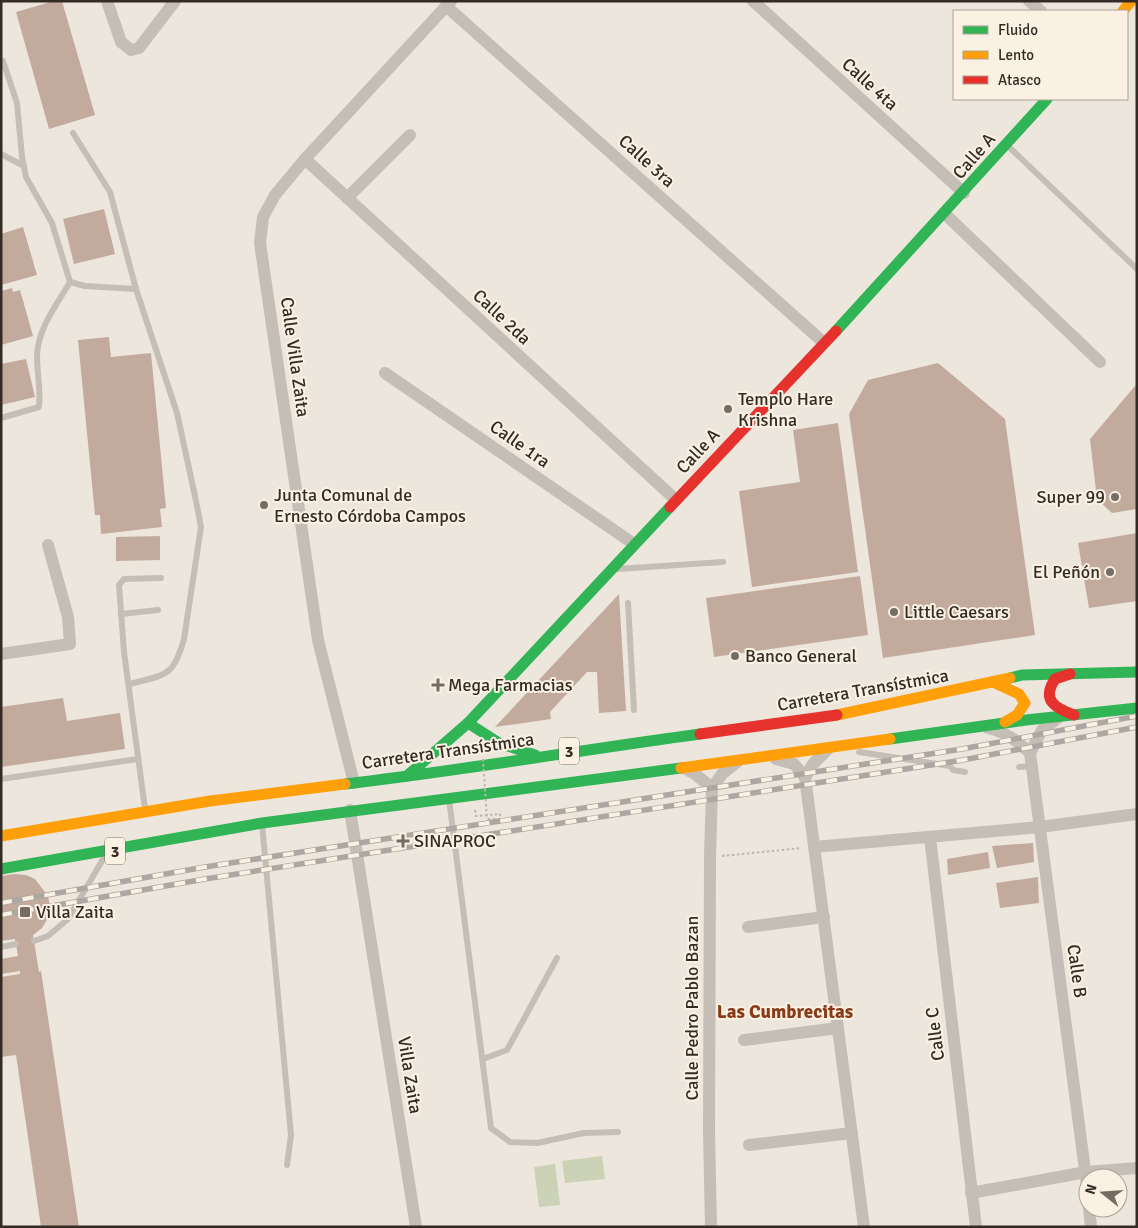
<svg xmlns="http://www.w3.org/2000/svg" width="1138" height="1228" viewBox="0 0 1138 1228" font-family="Signika,sans-serif">
	<style>
		.grass { fill: #cbd2b6 }
		.building { fill: #c2ab9d }
		.lines { fill: none; stroke-linecap: round; stroke-linejoin: round }
		.path { stroke: #bdb6af; stroke-width: 2; stroke-dasharray: 2.5 2.5; stroke-linecap: butt }
		.lane { stroke: #c5beb6; stroke-width: 6 }
		.street { stroke: #c5beb6; stroke-width: 12 }
		.fast { stroke: #30b455; stroke-width: 11 }
		.slow { stroke: #ff9f0a; stroke-width: 11 }
		.jam { stroke: #e5322d; stroke-width: 11 }
		.rail-casing { stroke: #ada7a1; stroke-width: 5.5 }
		.rail { stroke: #faf1e3; stroke-width: 4; stroke-dasharray: 11; stroke-linecap: butt }
		.path-bridge { stroke: #bdb6af; stroke-width: 2; stroke-dasharray: 2.5 2.5; stroke-linecap: butt }
		.poi-dot { fill: #756c65; stroke: #faf1e3; stroke-width: 2 }
		.labels { text-anchor: middle; stroke-width: 4; stroke-linejoin: round; paint-order: stroke }
		.shield { fill: #faf1e3; stroke: #70665e; stroke-width: 1 }
		.shield-label { font-size: 16px; font-weight: bold; fill: #352b25 }
		.street-label { font-size: 18px; fill: #352b25; stroke: #faf1e3 }
		.poi-label { font-size: 18px; fill: #352b25; stroke: #faf1e3; text-anchor: start }
		.neighbourhood-label { font-size: 19px; font-weight: bold; fill: #893b19; stroke: #faf1e3 }
	</style>
	<rect width="100%" height="100%" fill="#ede6dd"/>
	<g class="grass">
		<polygon points="602,1156 605,1179 565,1183 562,1161"/>
		<polygon points="555,1164 560,1205 539,1207 534,1167"/>
	</g>
	<g class="building">
		<polygon points="54,1 62,1 95,115 49,129 16,12"/>
		<polygon points="104,209 115,254 74,264 63,219"/>
		<polygon points="23,227 37,275 1,285 1,234"/>
		<polygon points="12,288 13,292 20,290 33,336 1,345 1,291"/>
		<polygon points="109,337 111,357 151,353 166,508 160,509 162,527 101,534 100,515 95,515 78,340"/>
		<polygon points="26,359 35,397 1,405 1,364"/>
		<polygon points="938,363 1005,419 1035,635 883,658 849,414 868,380"/>
		<polygon points="1135,386 1137,386 1137,509 1112,513 1097,499 1090,439"/>
		<polygon points="838,423 858,572 752,587 739,491 800,482 793,430"/>
		<polygon points="1137,533 1137,601 1089,608 1078,543"/>
		<polygon points="160,536 160,560 116,561 116,537"/>
		<polygon points="860,576 868,635 714,657 706,598"/>
		<polygon points="619,594 626,711 599,713 597,672 587,672 550,712 551,719 495,727"/>
		<polygon points="63,698 67,721 120,713 125,749 1,767 1,707"/>
		<polygon points="1033,843 1034,862 997,868 992,846"/>
		<polygon points="988,852 990,868 948,875 947,859"/>
		<polygon points="14,874 26,875 35,879 48,896 50,907 48,918 42,928 33,935 39,972 41,971 79,1227 41,1227 16,1055 1,1057 1,977 20,974 20,971 1,974 1,959 18,956 15,939 1,941 1,876"/>
		<polygon points="1038,877 1039,903 1000,908 996,883"/>
	</g>
	<g class="lines">
		<g class="path">
			<polyline points="475,810 476,816 500,814 500,819 487,819"/>
			<polyline points="722,856 802,848"/>
		</g>
		<g class="lane">
			<polyline points="3,61 17,103 22,157 26,177 52,223 70,282 85,286 136,289"/>
			<path d="M73,133L110,192L136,289L177,413L195,496L201,527L184,639C173,678 166,674 130,684"/>
			<polyline points="1008,146 1137,269"/>
			<polyline points="1,154 24,166"/>
			<path d="M1,418L39,407C41,390 37,374 37,356C38,328 56,306 70,282"/>
			<polyline points="617,569 723,562"/>
			<polyline points="628,603 634,710"/>
			<polyline points="121,614 158,610"/>
			<polyline points="859,752 950,766 953,770 965,772"/>
			<polyline points="1019,767 1032,766"/>
			<polyline points="1,779 138,759"/>
			<polyline points="449,799 491,1128 510,1142 537,1143 584,1133 618,1132"/>
			<polyline points="145,809 124,652 119,585 124,579 161,578"/>
			<polyline points="262,824 291,1135 287,1165"/>
			<polyline points="34,941 48,936 68,919 106,854"/>
			<polyline points="1,947 16,944"/>
			<polyline points="483,1059 507,1050 557,958"/>
		</g>
		<g class="street">
			<polyline points="107,1 121,42 131,50 139,48 175,1"/>
			<polyline points="753,1 964,193"/>
			<polyline points="1029,1 1041,11"/>
			<polyline points="446,6 823,342"/>
			<polyline points="305,159 676,500"/>
			<polyline points="347,198 410,135"/>
			<polyline points="945,214 1100,362"/>
			<polyline points="385,373 634,544"/>
			<polyline points="1,654 70,644 68,617 48,545"/>
			<polyline points="1058,718 1042,730 1030,753 1088,1193"/>
			<path d="M988,728C1006,732 1017,741 1030,753"/>
			<polyline points="776,759 794,764 805,777 864,1227"/>
			<polyline points="684,768 695,774 712,788"/>
			<polyline points="805,777 813,764 829,748"/>
			<polyline points="354,783 318,640 260,243 263,217 275,195 305,159 451,1"/>
			<polyline points="350,810 416,1227"/>
			<polyline points="930,837 976,1227"/>
			<polyline points="814,847 1040,827 1137,814"/>
			<polyline points="748,927 824,917"/>
			<polyline points="744,1040 838,1028"/>
			<polyline points="749,1145 852,1133"/>
			<polyline points="971,1193 1086,1172 1137,1168"/>
			<polyline points="1089,1208 1091,1227"/>
			<polyline points="711,1227 709,1131 710,857 712,788 722,774 737,762"/>
		</g>
		<g class="fast">
			<polyline points="836,331 1047,99"/>
			<polyline points="1010,678 1022,675 1137,672"/>
			<polyline points="468,723 499,743 535,755"/>
			<polyline points="890,739 1026,720 1137,708"/>
			<polyline points="407,776 468,723 670,507"/>
			<path d="M345,784C464,770 582,750 700,734"/>
			<polyline points="1,869 262,823 681,768"/>
		</g>
		<g class="slow">
			<polyline points="1123,11 1131,1"/>
			<polyline points="993,682 1019,694 1025,703 1017,715 1005,722"/>
			<polyline points="837,715 1010,678"/>
			<polyline points="681,768 890,739"/>
			<polyline points="1,836 210,801 345,784"/>
		</g>
		<g class="jam">
			<polyline points="670,507 836,331"/>
			<path d="M1070,674L1055,679C1041,700 1055,708 1074,715"/>
			<polyline points="700,734 837,715"/>
		</g>
		<defs>
			<g id="rail">
				<polyline points="1,903 205,867 962,749 1137,716"/>
				<polyline points="1,915 205,879 963,760 1137,727"/>
			</g>
		</defs>
		<use href="#rail" class="rail-casing"/>
		<use href="#rail" class="rail"/>
		<polyline class="path-bridge" points="483,759 487,819"/>
	</g>
	<g class="poi-dot">
		<circle cx="728" cy="409" r="5"/>
		<circle cx="1115" cy="497" r="5"/>
		<circle cx="264" cy="505" r="5"/>
		<circle cx="1110" cy="572" r="5"/>
		<circle cx="894" cy="612" r="5"/>
		<circle cx="735" cy="656" r="5"/>
		<path d="M435.5 677.5h5v5h5v5h-5v5h-5v-5h-5v-5h5z"/>
		<path d="M400.5 833.5h5v5h5v5h-5v5h-5v-5h-5v-5h5z"/>
		<rect x="19" y="906" width="12" height="12" rx="2.5"/>
	</g>
	<g class="labels">
		<g class="shield">
			<rect x="559" y="737.5" width="20" height="27" rx="4"/>
			<rect x="105" y="837.5" width="20" height="27" rx="4"/>
		</g>
		<g class="shield-label">
			<text x="569" y="757">3</text>
			<text x="115" y="857">3</text>
		</g>
		<g class="street-label">
			<text transform="translate(870 84) rotate(42)" y="6">Calle 4ta</text>
			<text transform="translate(974 156) rotate(-49)" y="6">Calle A</text>
			<text transform="translate(647 161) rotate(42)" y="6">Calle 3ra</text>
			<text transform="translate(502 317) rotate(43)" y="6">Calle 2da</text>
			<text transform="translate(295 357) rotate(82)" y="6">Calle Villa Zaita</text>
			<text transform="translate(520 444) rotate(35)" y="6">Calle 1ra</text>
			<text transform="translate(698 451) rotate(-47)" y="6">Calle A</text>
			<text transform="translate(863 690) rotate(-10)" y="6">Carretera Transístmica</text>
			<text transform="translate(448 751) rotate(-8)" y="6">Carretera Transístmica</text>
			<text transform="translate(1077 971) rotate(82)" y="6">Calle B</text>
			<text transform="translate(692 1008) rotate(-90)" y="6">Calle Pedro Pablo Bazan</text>
			<text transform="translate(935 1034) rotate(-97)" y="6">Calle C</text>
			<text transform="translate(410 1075) rotate(81)" y="6">Villa Zaita</text>
		</g>
		<g class="poi-label">
			<text x="738" y="405">Templo Hare<tspan x="738" dy="21">Krishna</tspan></text>
			<text x="274" y="501">Junta Comunal de<tspan x="274" dy="21">Ernesto Córdoba Campos</tspan></text>
			<text x="1105" y="503" text-anchor="end">Super 99</text>
			<text x="1100" y="578" text-anchor="end">El Peñón</text>
			<text x="904" y="618">Little Caesars</text>
			<text x="745" y="662">Banco General</text>
			<text x="448" y="691">Mega Farmacias</text>
			<text x="414" y="847">SINAPROC</text>
			<text x="36" y="918">Villa Zaita</text>
		</g>
		<g class="neighbourhood-label">
			<text x="785" y="1018">Las Cumbrecitas</text>
		</g>
	</g>
	<rect width="1138" height="1228" fill="none" stroke="#352b25" stroke-width="5"/>
	<rect x="953" y="10" width="175" height="90" fill="#faf1e3" stroke="#aba297"/>
	<rect x="963" y="26" width="25" height="8" fill="#30b455" stroke="#aba297"/>
	<text x="998" y="35" font-size="15" fill="#352b25">Fluido</text>
	<rect x="963" y="51" width="25" height="8" fill="#ff9f0a" stroke="#aba297"/>
	<text x="998" y="60" font-size="15" fill="#352b25">Lento</text>
	<rect x="963" y="76" width="25" height="8" fill="#e5322d" stroke="#aba297"/>
	<text x="998" y="85" font-size="15" fill="#352b25">Atasco</text>
	<g transform="translate(1103 1193) rotate(287)"><circle r="24" fill="#faf1e3" stroke="#aba297"/>
	<path d="M0-4L9 19L0 12L-9 19Z" fill="#756c65"/>
	<text y="-8" font-size="14" font-weight="bold" text-anchor="middle" fill="#352b25">N</text>
	</g>
</svg>
